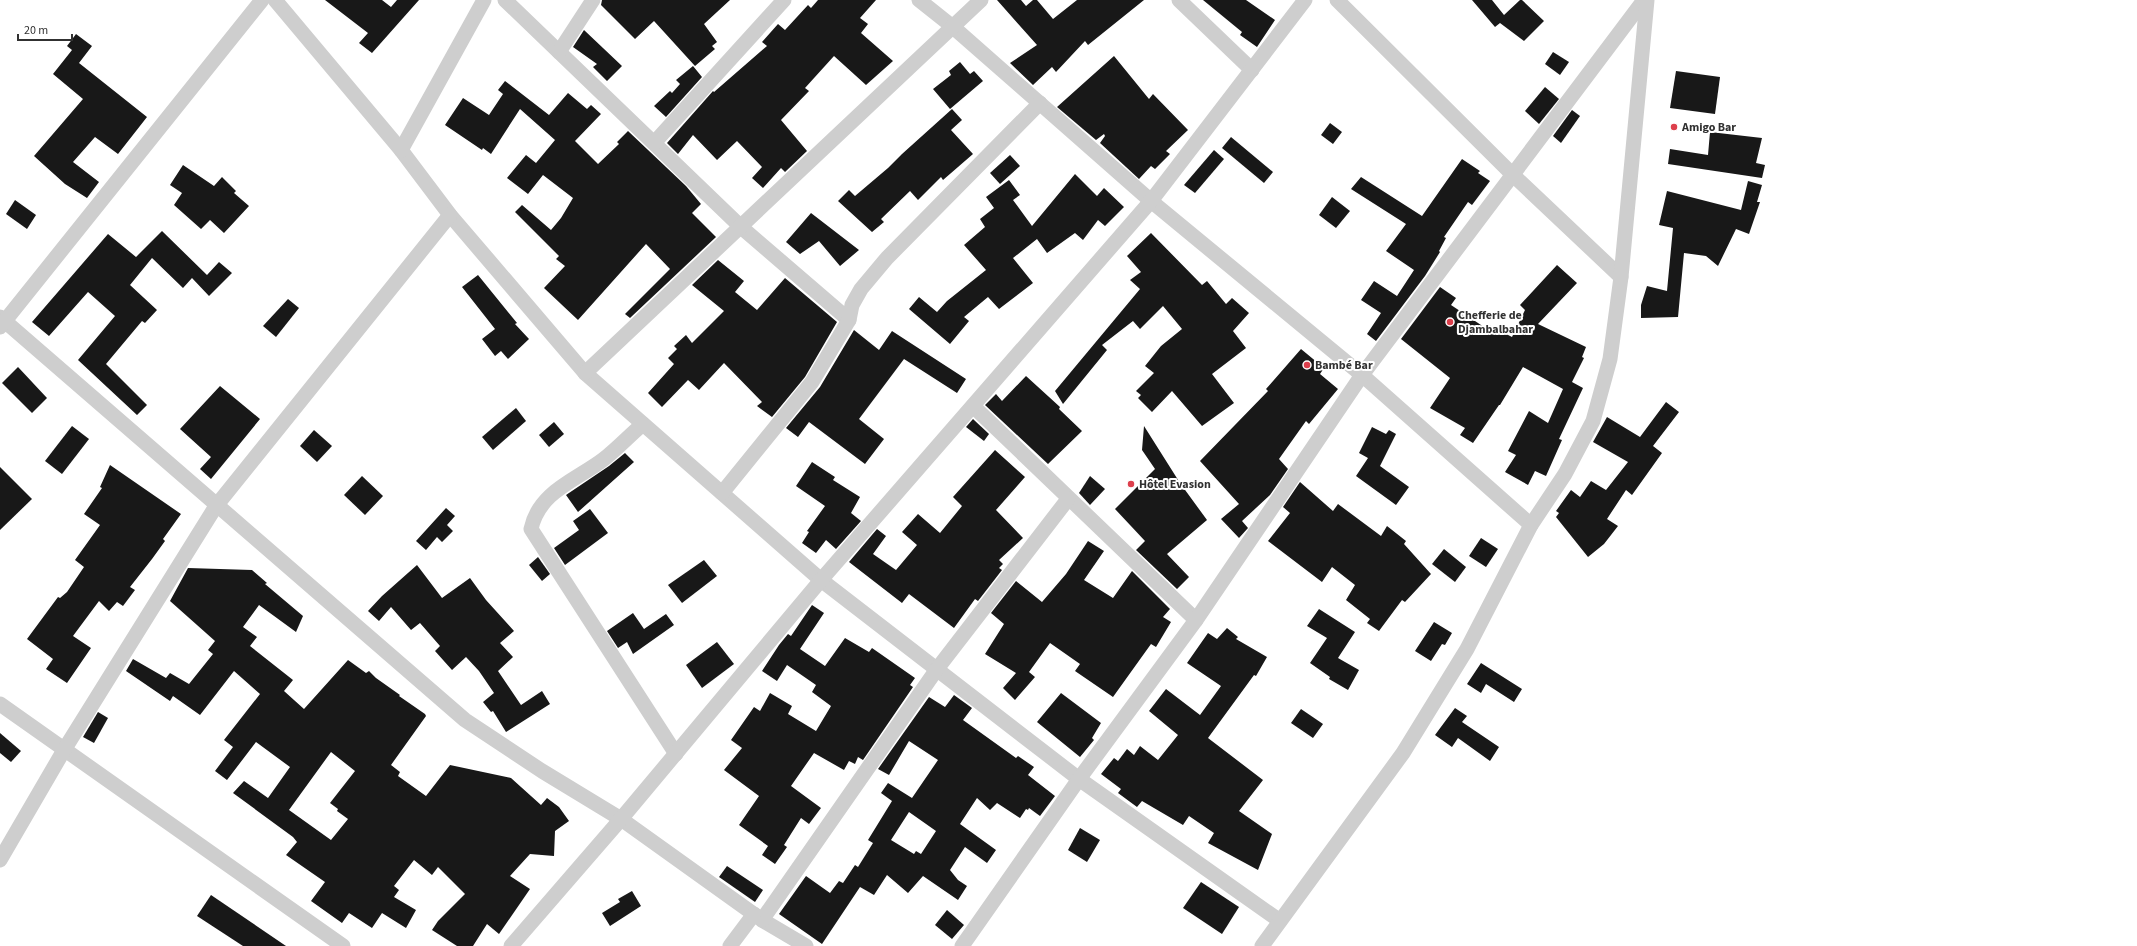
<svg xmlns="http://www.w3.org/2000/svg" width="2137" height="946" viewBox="0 0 2137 946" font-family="'Source Sans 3',sans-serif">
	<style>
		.building { fill: #181818; fill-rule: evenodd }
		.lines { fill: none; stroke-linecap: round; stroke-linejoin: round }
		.street { stroke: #cecece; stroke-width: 15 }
		.poi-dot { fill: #dd3f4c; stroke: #fff; stroke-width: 1.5 }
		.labels { text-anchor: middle; stroke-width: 4; stroke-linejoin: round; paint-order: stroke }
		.poi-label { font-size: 12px; font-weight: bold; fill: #313131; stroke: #fff; text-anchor: start }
	</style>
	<rect width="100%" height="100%" fill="#fff"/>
	<g class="building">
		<polygon points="325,0 382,0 391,7 397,0 419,0 372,53 359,43 368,33"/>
		<polygon points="602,0 730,0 704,24 717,42 712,46 715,49 695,66 654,21 635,39 601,5"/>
		<polygon points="818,0 876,0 860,18 868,24 861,33 893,61 866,85 834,56 805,88 809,91 781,120 807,151 785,172 781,168 763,188 752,178 762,167 737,141 717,160 693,135 678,154 667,143 713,91 714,92 767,46 762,42 778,24 785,30 808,5 811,8"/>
		<polygon points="997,0 1021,0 1026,6 1033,0 1037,0 1053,19 1077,0 1144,0 1088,45 1085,41 1056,72 1052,67 1033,85 1010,63 1037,45"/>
		<polygon points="1203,0 1246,0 1275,20 1257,47 1240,35 1242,32"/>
		<polygon points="1472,0 1492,0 1504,15 1520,0 1522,0 1544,21 1524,41 1500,23 1495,27"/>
		<polygon points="584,30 622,66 607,81 593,67 597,64 573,47"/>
		<polygon points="76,34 92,46 79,63 147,117 118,154 95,137 73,162 99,182 87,198 65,184 34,156 83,99 53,74 72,50 67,46"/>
		<polygon points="1553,52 1569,62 1560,75 1545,64"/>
		<polygon points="1114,56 1149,99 1153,94 1188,130 1166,151 1170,154 1155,169 1151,166 1139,179 1100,143 1105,136 1104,134 1096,140 1057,107"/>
		<polygon points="960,62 970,74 974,71 983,81 950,109 933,89 951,75 949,71"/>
		<polygon points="693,66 702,77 666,117 654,106 670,91 672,93 680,84 676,80"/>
		<polygon points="1676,71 1720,77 1715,114 1670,108"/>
		<polygon points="505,81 549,115 568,93 587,109 591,105 601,114 575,141 598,164 619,144 617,142 628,131 686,186 701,204 692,213 716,237 630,318 625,314 670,269 646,244 578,320 544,288 565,266 556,259 559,256 515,212 522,205 551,230 561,218 573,198 543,175 528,194 507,178 526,155 536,163 555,140 520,109 491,154 483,148 482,150 445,125 463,98 489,115 503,94 498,90"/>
		<polygon points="1545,87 1559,99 1539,124 1525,111"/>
		<polygon points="952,109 962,120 951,130 973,154 943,180 941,177 918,200 910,191 881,219 884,222 872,232 838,201 849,190 855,196 888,168 902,154"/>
		<polygon points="1572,110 1580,116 1561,143 1553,136"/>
		<polygon points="1330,123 1342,132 1333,144 1321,135"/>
		<polygon points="1710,132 1762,138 1756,163 1765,165 1762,178 1668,164 1670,149 1708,155"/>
		<polygon points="1231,137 1273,172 1264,183 1222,148"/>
		<polygon points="1214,150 1224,159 1195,193 1184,185"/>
		<polygon points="1010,155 1020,166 1000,184 990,173"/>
		<polygon points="1462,159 1480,171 1478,173 1490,181 1472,205 1468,202 1444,237 1446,238 1439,251 1440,252 1425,276 1376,341 1367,334 1381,313 1361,300 1374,281 1397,296 1414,270 1386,251 1406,224 1351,189 1361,177 1422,216"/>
		<polygon points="183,165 214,186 222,177 236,191 234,193 249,206 224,233 210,220 201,229 174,205 182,193 170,185"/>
		<polygon points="1075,174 1097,196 1104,188 1124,207 1105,226 1098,220 1083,240 1075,233 1047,253 1037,239 1013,258 1033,283 999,309 988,297 964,317 969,321 950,344 909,309 919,297 937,312 947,301 986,270 964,245 985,227 980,219 994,208 986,197 1009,180 1020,195 1013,200 1032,226"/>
		<polygon points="1748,181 1762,185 1757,202 1760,202 1749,234 1736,229 1718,266 1706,256 1684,253 1678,317 1641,318 1641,305 1647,286 1667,291 1673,228 1659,225 1667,191 1741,210"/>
		<polygon points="1332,197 1350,211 1336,228 1319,215"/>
		<polygon points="15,200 36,215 27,229 6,214"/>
		<polygon points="811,213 859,250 840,266 819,241 800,254 786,242"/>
		<polygon points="162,231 207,275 219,262 232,273 209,296 192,278 183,288 152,258 130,285 157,310 145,323 142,321 106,364 147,405 137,415 78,360 115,316 88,292 49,336 32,322 108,234 136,257"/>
		<polygon points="1151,233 1202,285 1207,281 1226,304 1232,298 1249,313 1233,331 1246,348 1212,374 1234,403 1202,426 1172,391 1152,412 1138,398 1141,395 1136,391 1154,373 1145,366 1161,346 1182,329 1163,306 1140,329 1133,321 1102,345 1107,350 1063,404 1055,391 1140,289 1130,280 1141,272 1127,256"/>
		<polygon points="718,260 744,281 735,292 757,310 785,278 837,322 805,377 772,417 757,406 762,402 724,363 699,390 688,380 662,407 648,393 674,364 668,358 677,349 674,346 686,335 692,343 724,311 692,285"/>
		<polygon points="1557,265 1577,283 1538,324 1586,347 1582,357 1584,358 1572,382 1583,388 1559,439 1562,440 1546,476 1535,471 1528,485 1505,472 1516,455 1508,451 1529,411 1548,423 1563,389 1523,367 1500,405 1499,405 1473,443 1460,435 1465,428 1430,408 1450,378 1401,339 1440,287 1456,298 1451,305 1487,329 1489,325 1512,337 1525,310 1520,305"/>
		<polygon points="478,275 517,323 515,324 529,339 508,359 501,351 495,356 482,339 495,329 462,287"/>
		<polygon points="288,299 299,308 276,337 263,326"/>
		<polygon points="854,330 879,350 892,331 966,379 957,393 904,359 859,419 884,439 865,464 809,422 798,437 786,428 820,387"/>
		<polygon points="1301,349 1324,368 1320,374 1338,389 1309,424 1306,421 1279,459 1288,469 1270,495 1242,521 1248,528 1239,538 1221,519 1239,504 1200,461 1268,391 1266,389"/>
		<polygon points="18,367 47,398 32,413 2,383"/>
		<polygon points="1026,376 1060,407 1059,409 1082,431 1048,464 985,405 996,394 1002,401"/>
		<polygon points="220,386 260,419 211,479 200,469 211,457 180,429"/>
		<polygon points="1666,402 1679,412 1653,446 1662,453 1632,495 1626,490 1607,519 1618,526 1604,544 1588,557 1556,517 1559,513 1556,511 1571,490 1580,497 1591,481 1606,490 1628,462 1593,442 1607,417 1640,437"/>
		<polygon points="516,408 526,421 493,450 482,437"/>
		<polygon points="973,419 989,434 984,441 966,427"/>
		<polygon points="554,422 564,434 549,447 539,435"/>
		<polygon points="72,426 89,439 62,474 45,461"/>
		<polygon points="1144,426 1180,483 1207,520 1167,554 1189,577 1177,589 1136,550 1145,541 1115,509 1155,469 1142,450"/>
		<polygon points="1372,427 1386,434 1389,430 1396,434 1380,466 1409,487 1396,505 1356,476 1368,458 1359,453"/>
		<polygon points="314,430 332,446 317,462 300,446"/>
		<polygon points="995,450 1025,477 996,510 1023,538 999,560 1003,564 999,568 1002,570 978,601 975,599 954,628 909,594 902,603 849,562 877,529 886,536 873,554 896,570 917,545 902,532 918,514 940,533 962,506 953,497"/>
		<polygon points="625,453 634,462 578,512 566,495 609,466"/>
		<polygon points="812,462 835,477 833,480 860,497 851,513 861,521 836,549 826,540 816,553 802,543 809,532 807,531 825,506 796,486"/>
		<polygon points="110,465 181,514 163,539 165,541 152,559 130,587 135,590 123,606 117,602 109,611 99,601 73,636 91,648 67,683 46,669 53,659 27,639 58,597 60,598 67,592 84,567 75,560 100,525 84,514 102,488 100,487"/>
		<polygon points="0,467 32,499 0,530"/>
		<polygon points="362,476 383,496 365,515 344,495"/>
		<polygon points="1090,476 1105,489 1090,505 1079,493"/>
		<polygon points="1300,482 1333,511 1338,504 1381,536 1387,526 1406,541 1404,544 1431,574 1405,602 1402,600 1379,631 1367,623 1370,619 1346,600 1355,585 1332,567 1322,582 1268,541 1290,513 1283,507"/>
		<polygon points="446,508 455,516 447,525 453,531 442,542 437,537 426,550 416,541"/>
		<polygon points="590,509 608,533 565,565 554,548 579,530 573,521"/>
		<polygon points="1481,538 1498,549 1486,567 1469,556"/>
		<polygon points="1088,541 1104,551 1084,580 1113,598 1132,571 1170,609 1163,617 1171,622 1156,647 1151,644 1113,697 1075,671 1080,664 1050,643 1029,672 1035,677 1015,700 1003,688 1016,673 985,654 1004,624 991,613 1016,581 1042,602 1066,574"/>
		<polygon points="1444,549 1466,567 1455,582 1432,564"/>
		<polygon points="538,557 550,574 542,581 529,565"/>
		<polygon points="704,560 717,576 682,603 668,585"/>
		<polygon points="417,565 442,598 470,578 486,600 514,631 500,643 513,657 498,671 521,705 542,691 550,704 506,732 493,711 491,712 483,702 494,693 479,671 466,657 452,670 435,651 440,646 420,623 411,630 391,607 379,621 368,611 382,596"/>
		<path d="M188,568L252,570L267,583L265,584L303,616L296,632L259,605L243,627L257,637L250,646L293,680L284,691L304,709L348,660L366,673L369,671L376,678L400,695L399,696L425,714L426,716L391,765L400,772L398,776L426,796L450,765L511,778L541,805L547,798L559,807L569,821L555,831L554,856L530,854L510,876L530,889L499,934L487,924L473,946H457L432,930L438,921L465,894L438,867L432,875L414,860L394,886L399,890L394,897L416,910L406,928L382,913L372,928L349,913L342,923L311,901L325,882L286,855L297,842L293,837L233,793L244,781L268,798L290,767L256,742L227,780L215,771L233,747L224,740L260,694L234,671L200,715L173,696L170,701L126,671L133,659L166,678L170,673L189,684L213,654L208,650L215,641L170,601ZM331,752L355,771L330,803L338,809L337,811L348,819L331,840L289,810Z"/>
		<polygon points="812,605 824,613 800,649 825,666 845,638 869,652 872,648 915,678 910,685 913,687 863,760 858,757 855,764 849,761 844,770 814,753 791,786 821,808 809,824 801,818 784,845 787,847 775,864 762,855 768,846 739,825 759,796 724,770 742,748 731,740 754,707 760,711 770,693 792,706 788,714 816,731 831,706 812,692 816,685 787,665 777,681 762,671 779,645 788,634 791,636"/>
		<polygon points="1319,609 1355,632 1338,658 1359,670 1348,690 1329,679 1330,677 1310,663 1327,638 1307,626"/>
		<polygon points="633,613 644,629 666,614 674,625 633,654 627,642 618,648 607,631"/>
		<polygon points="1434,622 1452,633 1445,645 1442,644 1431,661 1415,651"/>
		<polygon points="1227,628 1238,637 1236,639 1267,657 1256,676 1254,675 1208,738 1263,780 1239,811 1272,834 1258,870 1208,843 1214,833 1189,816 1183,825 1142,801 1137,807 1118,793 1121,789 1101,774 1114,758 1118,761 1127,749 1134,755 1140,746 1158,760 1178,735 1149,711 1166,689 1200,715 1221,686 1187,663 1208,633 1217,639"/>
		<polygon points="717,642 734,664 702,688 686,665"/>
		<polygon points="1481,663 1522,689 1514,702 1486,684 1481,693 1467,684"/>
		<polygon points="1061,693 1101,723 1092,738 1094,740 1080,757 1037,722"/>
		<path d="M954,695L972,708L963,720L1016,758L1018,756L1034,767L1028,775L1055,796L1040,816L1029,808L1028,810L1026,809L1020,818L997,803L990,810L977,798L960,824L996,850L987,863L965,847L950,870L958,880L967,886L958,900L923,876L908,893L887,875L874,895L860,887L822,944L779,914L806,876L830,893L839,881L843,883L855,865L858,867L873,843L868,840L892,801L881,793L888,783L912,798L938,760L909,741L889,775L878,769L929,697L945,707ZM909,812L936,831L921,854L916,851L914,854L891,840Z"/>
		<polygon points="1455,708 1467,716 1462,722 1499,747 1490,761 1458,738 1452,747 1435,735"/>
		<polygon points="1301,709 1323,724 1313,738 1291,723"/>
		<polygon points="98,712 108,718 94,743 83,737"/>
		<polygon points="0,733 21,751 11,762 0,753"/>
		<polygon points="1080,828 1100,840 1087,862 1068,850"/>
		<polygon points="727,866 763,890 755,902 719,877"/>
		<polygon points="1201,882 1239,907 1222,934 1183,908"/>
		<polygon points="632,891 641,906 610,926 602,913 620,902 618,899"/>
		<polygon points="211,895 286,946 243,946 197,916"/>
		<polygon points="947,910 964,925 952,939 935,925"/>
	</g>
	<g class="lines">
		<g class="street">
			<polyline points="275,0 401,150 450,215 585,373 821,580 1079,779 1280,921"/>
			<polyline points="505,0 741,227 849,320"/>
			<polyline points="919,0 953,27 1151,201 1362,375 1531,525"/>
			<polyline points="1179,0 1252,70"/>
			<polyline points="1337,0 1512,174 1621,277"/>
			<polyline points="559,52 593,0"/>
			<polyline points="654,143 784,0"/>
			<polyline points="401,150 484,0"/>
			<polyline points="0,317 465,720 542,771 621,819 762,920 806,946"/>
			<polyline points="0,327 262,0"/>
			<polyline points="585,373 981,0"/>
			<polyline points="973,406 1196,620"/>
			<path d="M643,424C630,435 618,448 604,459C577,480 539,491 531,529L676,754"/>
			<polyline points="722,493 812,382 849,320 852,305 861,289 887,258 1040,103"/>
			<polyline points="0,704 343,946"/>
			<polyline points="0,860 64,750 216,506 450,215"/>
			<polyline points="762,920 937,669 1068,499"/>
			<polyline points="511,946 621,819 821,580 1151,201 1305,0"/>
			<polyline points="730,946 754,914"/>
			<polyline points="962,946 1079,779 1196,620 1362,375 1644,0"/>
			<polyline points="1262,946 1403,753 1467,649 1531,525 1565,474 1593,421 1610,359 1621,277 1647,0"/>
		</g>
	</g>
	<g class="poi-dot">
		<circle cx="1674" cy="127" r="4"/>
		<circle cx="1450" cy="322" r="4"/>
		<circle cx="1307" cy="365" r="4"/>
		<circle cx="1131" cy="484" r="4"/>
	</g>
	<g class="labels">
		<g class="poi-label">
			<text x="1682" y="131">Amigo Bar</text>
			<text x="1458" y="319">Chefferie de<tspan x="1458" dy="14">Djambalbahar</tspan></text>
			<text x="1315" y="369">Bambé Bar</text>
			<text x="1139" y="488">Hôtel Evasion</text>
		</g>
	</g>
	<path d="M18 34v6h54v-6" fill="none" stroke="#313131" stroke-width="2"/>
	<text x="24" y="34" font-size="12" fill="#313131" stroke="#ffffff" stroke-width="3" paint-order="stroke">20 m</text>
</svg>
